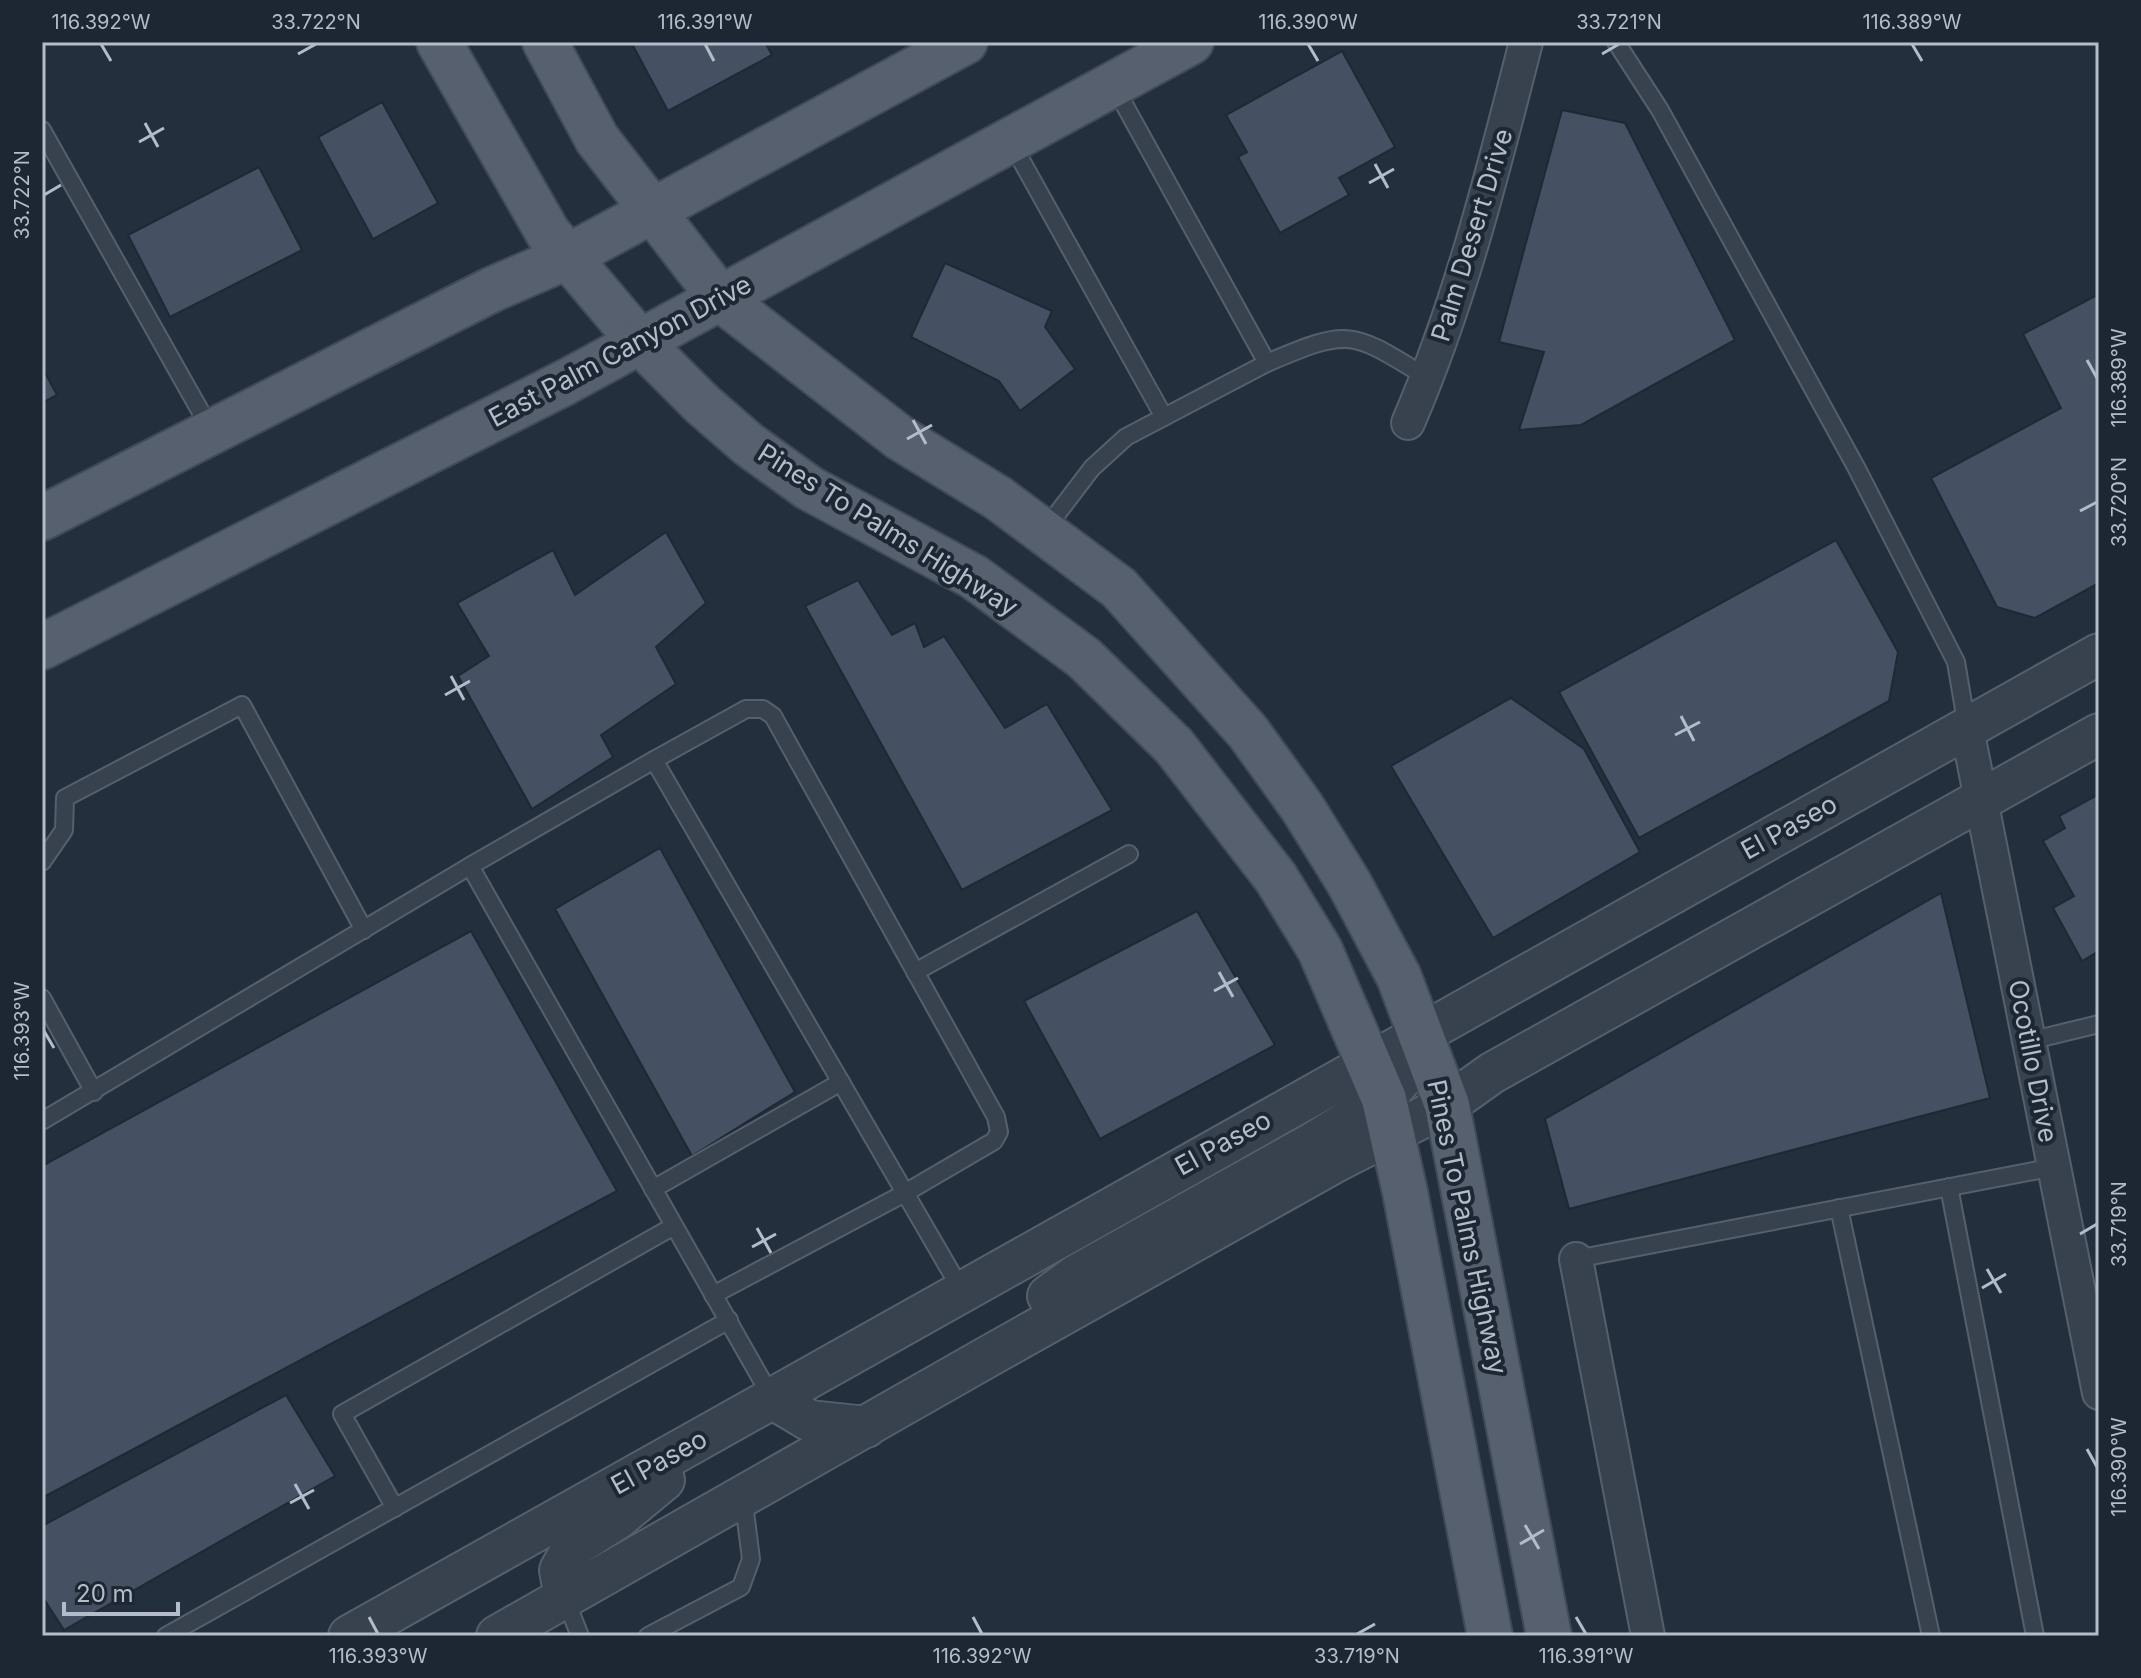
<svg xmlns="http://www.w3.org/2000/svg" width="2141" height="1678" viewBox="0 0 2141 1678" font-family="Inter,sans-serif">
	<style>
		.building { fill: #455162; stroke: #1f2835; stroke-width: 2 }
		.lines { fill: none; stroke-linecap: round; stroke-linejoin: round }
		.service-casing { stroke: #565f6c; stroke-width: 20 }
		.minor-casing { stroke: #565f6c; stroke-width: 36 }
		.tertiary-casing { stroke: #565f6c; stroke-width: 44 }
		.primary-casing { stroke: #414a57; stroke-width: 48 }
		.service { stroke: #38414e; stroke-width: 16 }
		.minor { stroke: #38414e; stroke-width: 32 }
		.tertiary { stroke: #38414e; stroke-width: 40 }
		.primary { stroke: #56606e; stroke-width: 44 }
		.ticks { fill: none; stroke: #b4bcc9; stroke-width: 3 }
		.labels { text-anchor: middle; stroke-width: 8; stroke-linejoin: round; paint-order: stroke }
		.street-label { font-size: 26px; fill: #b4bcc9; stroke: #1d2633 }
		.neatline { fill: none; stroke: #b4bcc9; stroke-width: 3 }
		.ticks-label { font-size: 20px; text-anchor: middle; fill: #b4bcc9 }
	</style>
	<rect width="100%" height="100%" fill="#242f3e"/>
	<g class="building">
		<polygon points="631,42 765,42 772,55 668,111"/>
		<polygon points="1342,51 1395,147 1339,178 1349,195 1280,233 1238,157 1247,152 1226,115"/>
		<polygon points="382,102 438,203 373,239 318,137"/>
		<polygon points="1562,110 1625,123 1735,340 1581,425 1519,430 1544,352 1499,342"/>
		<polygon points="259,167 302,250 170,317 128,235"/>
		<polygon points="945,263 1052,311 1045,327 1075,369 1020,411 999,381 911,337"/>
		<polygon points="2099,294 2099,583 2035,618 1997,607 1931,478 2061,408 2023,334"/>
		<polygon points="42,367 57,395 42,403"/>
		<polygon points="666,532 706,603 656,647 676,684 601,735 613,757 532,809 458,676 489,656 457,603 553,550 575,595"/>
		<polygon points="1836,540 1898,652 1889,701 1639,838 1559,692"/>
		<polygon points="858,580 892,635 915,623 924,647 944,636 1005,728 1047,704 1112,810 962,890 805,606"/>
		<polygon points="1511,698 1584,749 1640,852 1493,938 1391,766"/>
		<polygon points="2099,794 2099,951 2082,961 2053,908 2074,896 2043,841 2065,828 2059,816"/>
		<polygon points="660,848 795,1092 692,1156 555,909"/>
		<polygon points="1941,893 1990,1098 1569,1209 1545,1119"/>
		<polygon points="1197,911 1275,1045 1100,1139 1024,1001"/>
		<polygon points="471,931 617,1191 42,1498 42,1166"/>
		<polygon points="286,1395 335,1476 64,1630 42,1596 42,1526"/>
	</g>
	<g class="lines">
		<defs>
			<g id="service">
				<polyline points="1616,42 1660,110 1856,467 1956,662 1967,727"/>
				<polyline points="42,130 211,430"/>
				<polyline points="1011,142 1164,417"/>
				<path d="M1267,363C1351,327 1351,331 1428,378"/>
				<polyline points="1044,531 1092,468 1126,437 1267,363 1114,86"/>
				<polyline points="654,760 746,709 763,709 773,716 996,1117 999,1132 994,1141 905,1193 713,1295"/>
				<polyline points="42,862 64,830 65,798 242,705 364,930"/>
				<polyline points="915,972 1129,854"/>
				<polyline points="42,998 94,1092"/>
				<polyline points="2029,1041 2099,1024"/>
				<polyline points="42,1121 470,866"/>
				<polyline points="1949,1187 2035,1636"/>
				<polyline points="653,1189 841,1082"/>
				<polyline points="1839,1208 1931,1636"/>
				<polyline points="1576,1259 2054,1167"/>
				<polyline points="772,1398 470,866 654,760 962,1291"/>
				<polyline points="395,1508 342,1414 674,1226"/>
				<polyline points="565,1598 580,1636"/>
				<polyline points="166,1636 729,1320"/>
				<polyline points="648,1636 741,1587 751,1559 743,1496"/>
			</g>
			<g id="minor">
				<path d="M1408,423C1461,300 1493,171 1526,42"/>
				<polyline points="1967,729 2099,1393"/>
				<polyline points="1576,1259 1648,1636"/>
			</g>
			<g id="tertiary">
				<polyline points="1048,1296 1075,1276 1313,1143 1384,1099 1415,1063 1423,1040"/>
				<polyline points="772,1398 810,1421 866,1427"/>
				<polyline points="565,1598 560,1570 573,1547 617,1519 664,1480"/>
				<polyline points="349,1636 2099,654"/>
				<polyline points="497,1636 996,1352 1335,1162 1447,1105 1492,1073 2099,734"/>
			</g>
			<g id="primary">
				<polyline points="439,42 548,233 640,342 702,404 748,444 809,488 974,577 1084,658 1174,746 1276,878 1320,950 1384,1099 1405,1192 1490,1636"/>
				<polyline points="545,42 597,139 721,299 900,438 998,498 1119,588 1248,732 1302,807 1349,883 1399,977 1447,1105 1549,1636"/>
				<polyline points="42,518 493,289 567,257 965,42"/>
				<polyline points="42,647 566,382 1191,42"/>
			</g>
		</defs>
		<use href="#service" class="service-casing"/>
		<use href="#minor" class="minor-casing"/>
		<use href="#tertiary" class="tertiary-casing"/>
		<use href="#primary" class="primary-casing"/>
		<use href="#service" class="service"/>
		<use href="#minor" class="minor"/>
		<use href="#tertiary" class="tertiary"/>
		<use href="#primary" class="primary"/>
	</g>
	<path class="ticks" d="M101,44L111,61M705,44L714,61M1308,44L1318,61M1912,44L1922,61M298,54L316,44M1602,54L1619,44M145,123L158,147M139,142L164,128M1375,164L1388,188M1369,183L1394,169M44,195L61,185M2087,360L2097,378M913,420L926,444M907,439L932,425M2080,511L2097,502M451,676L464,700M445,695L470,681M1681,716L1694,741M1675,735L1700,722M1219,972L1233,997M1214,991L1238,978M44,1031L54,1048M757,1228L771,1253M2080,1234L2097,1224M752,1247L776,1234M1987,1269L2001,1293M1982,1288L2006,1274M2087,1449L2097,1467M295,1484L309,1509M290,1503L314,1490M1525,1525L1539,1549M1520,1544L1544,1530M369,1617L378,1634M973,1617L982,1634M1576,1617L1586,1634M1357,1634L1375,1624"/>
	<g class="labels">
		<g class="street-label">
			<text transform="translate(1472 235) rotate(-73)" y="9">Palm Desert Drive</text>
			<text transform="translate(620 351) rotate(-28)" y="9">East Palm Canyon Drive</text>
			<text transform="translate(888 530) rotate(32)" y="9">Pines To Palms Highway</text>
			<text transform="translate(1789 827) rotate(-29)" y="9">El Paseo</text>
			<text transform="translate(2033 1061) rotate(79)" y="9">Ocotillo Drive</text>
			<text transform="translate(1223 1143) rotate(-29)" y="9">El Paseo</text>
			<text transform="translate(1467 1227) rotate(78)" y="9">Pines To Palms Highway</text>
			<text transform="translate(659 1462) rotate(-29)" y="9">El Paseo</text>
		</g>
	</g>
	<rect width="2141" height="1678" fill="none" stroke="#1d2633" stroke-width="88"/>
	<path d="M64 1602v12h114v-12" fill="none" stroke="#b4bcc9" stroke-width="4"/>
	<text x="76" y="1602" font-size="24" fill="#b4bcc9" stroke="#1d2633" stroke-width="6" paint-order="stroke">20 m</text>
	<rect x="44" y="44" width="2053" height="1590" class="neatline"/>
	<g class="ticks-label">
		<text x="101" y="29">116.392°W</text>
		<text x="316" y="29">33.722°N</text>
		<text x="705" y="29">116.391°W</text>
		<text x="1308" y="29">116.390°W</text>
		<text x="1619" y="29">33.721°N</text>
		<text x="1912" y="29">116.389°W</text>
		<text transform="translate(22 195) rotate(-90)" y="7">33.722°N</text>
		<text transform="translate(2119 378) rotate(-90)" y="7">116.389°W</text>
		<text transform="translate(2119 502) rotate(-90)" y="7">33.720°N</text>
		<text transform="translate(22 1031) rotate(-90)" y="7">116.393°W</text>
		<text transform="translate(2119 1224) rotate(-90)" y="7">33.719°N</text>
		<text transform="translate(2119 1467) rotate(-90)" y="7">116.390°W</text>
		<text x="378" y="1663">116.393°W</text>
		<text x="982" y="1663">116.392°W</text>
		<text x="1357" y="1663">33.719°N</text>
		<text x="1586" y="1663">116.391°W</text>
	</g>
</svg>
